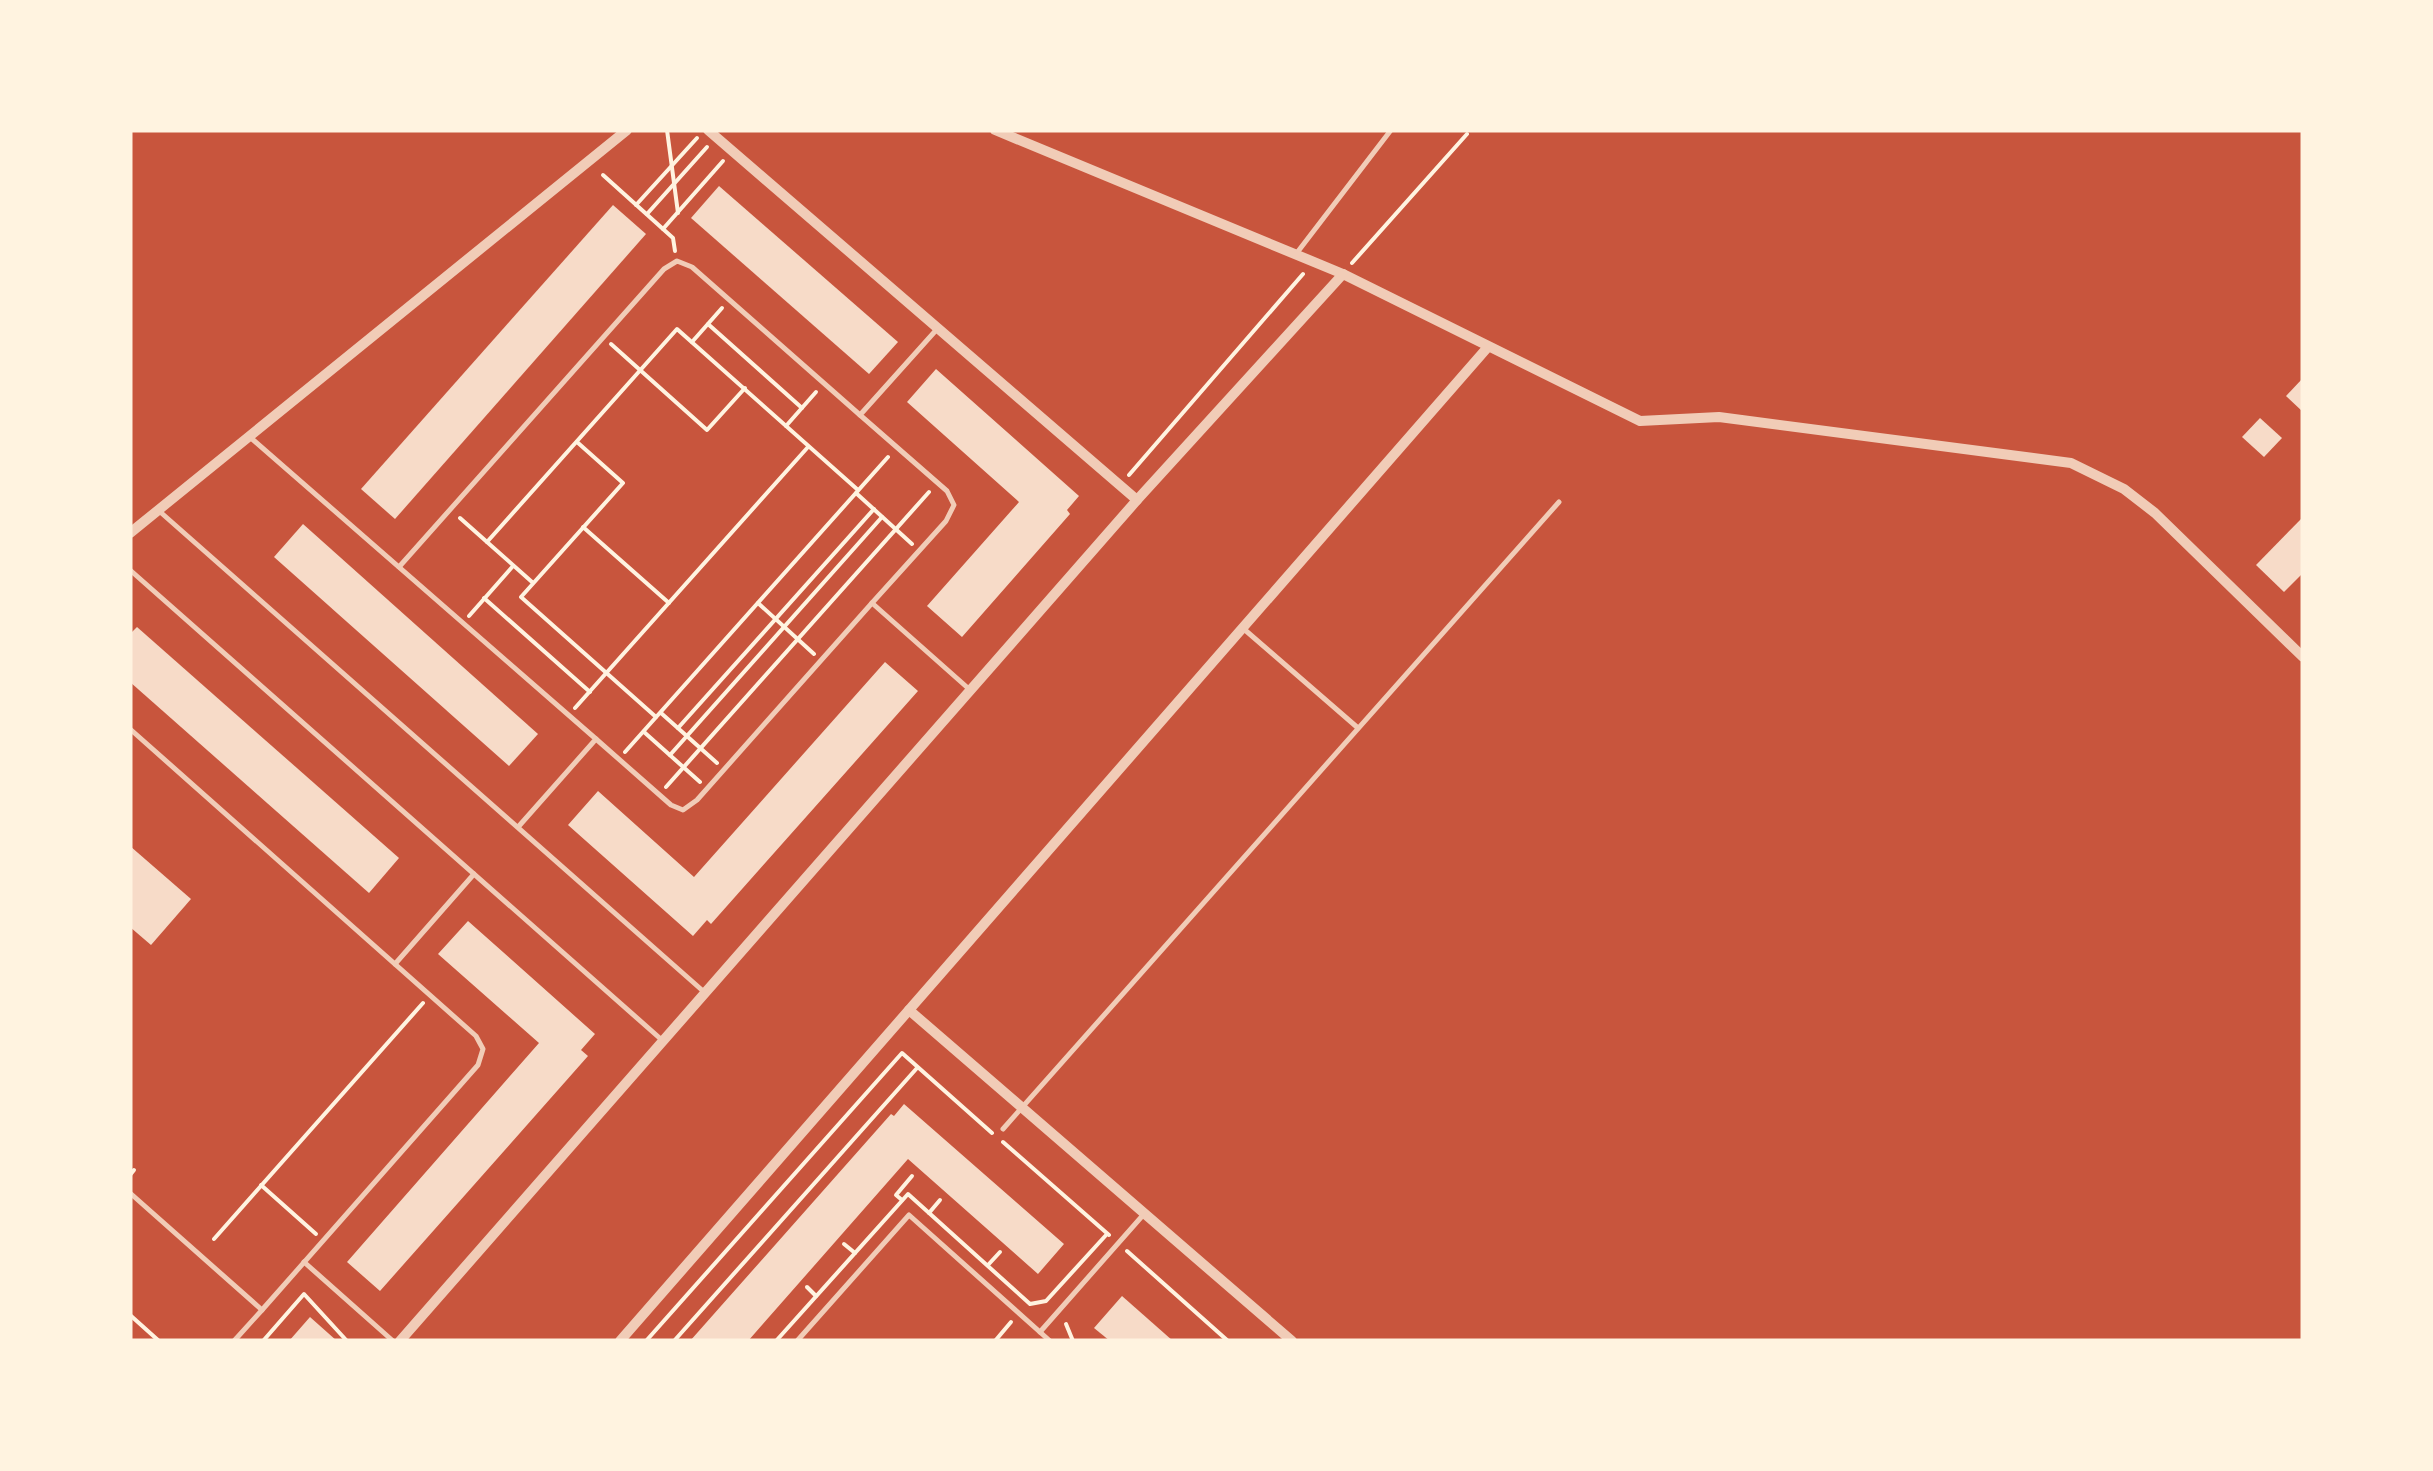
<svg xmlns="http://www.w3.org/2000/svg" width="2433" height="1471" viewBox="0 0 2433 1471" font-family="'Golos Text',sans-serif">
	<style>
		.building { fill: #f7dbc8 }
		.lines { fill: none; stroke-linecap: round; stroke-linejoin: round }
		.path { stroke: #fff3e0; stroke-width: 4 }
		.service { stroke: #f1ccb7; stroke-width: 5 }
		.minor { stroke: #f1ccb7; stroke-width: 10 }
	</style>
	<rect width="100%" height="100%" fill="#c8553d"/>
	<g class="building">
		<polygon points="719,186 898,342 869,374 691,218"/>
		<polygon points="613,205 646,234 395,519 361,489"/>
		<polygon points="936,369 1079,496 1067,510 1070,514 962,637 927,606 1019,502 907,402"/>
		<polygon points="2303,378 2303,412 2286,396"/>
		<polygon points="2260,418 2282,438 2264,457 2242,437"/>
		<polygon points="2303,517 2303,573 2284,592 2256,565"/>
		<polygon points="303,524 538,734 509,766 274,557"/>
		<polygon points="137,627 399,858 369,893 130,682 130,634"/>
		<polygon points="885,662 918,691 711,924 707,920 693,936 568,825 598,791 694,877"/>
		<polygon points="130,846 191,899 151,945 130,927"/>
		<polygon points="468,921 595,1034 581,1050 588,1056 380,1291 347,1262 539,1043 438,954"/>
		<polygon points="904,1104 1064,1244 1038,1274 908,1159 748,1341 690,1341 891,1114 894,1116"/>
		<polygon points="1122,1296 1173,1341 1110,1341 1094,1328"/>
		<polygon points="310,1317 337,1341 289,1341"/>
	</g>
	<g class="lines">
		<g class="path">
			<polyline points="667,130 678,213"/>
			<polyline points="603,175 673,238 675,251"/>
			<polyline points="636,205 697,138"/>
			<polyline points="647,214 707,147"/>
			<polyline points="663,229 723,161"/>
			<polyline points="1352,263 1467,134"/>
			<polyline points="708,324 802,408"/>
			<polyline points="692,342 722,308"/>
			<polyline points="611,344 707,430 745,388"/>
			<polyline points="786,426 816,392"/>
			<polyline points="577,442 623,483 521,597 656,717"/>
			<polyline points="1129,475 1303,274"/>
			<polyline points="856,493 912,544"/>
			<polyline points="460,518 487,542 677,329 858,490"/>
			<polyline points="583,527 669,603"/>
			<polyline points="487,542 532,582"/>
			<polyline points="484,598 590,692"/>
			<polyline points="758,603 814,654"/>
			<polyline points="469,616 513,566"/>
			<polyline points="575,708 808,447"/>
			<polyline points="661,713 717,763"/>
			<polyline points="678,728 874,509"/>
			<polyline points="644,732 700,782"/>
			<polyline points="625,752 888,457"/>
			<polyline points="670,755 882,517"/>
			<polyline points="666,787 929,492"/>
			<polyline points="1003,1142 1109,1235"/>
			<polyline points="130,1175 134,1170"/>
			<polyline points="261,1185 316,1234"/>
			<polyline points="902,1200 896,1195 912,1176"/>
			<polyline points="929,1213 940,1200"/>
			<polyline points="214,1239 423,1003"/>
			<polyline points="844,1244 855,1253"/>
			<polyline points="1127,1251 1228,1341"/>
			<polyline points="988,1265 1000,1252"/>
			<polyline points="807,1287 816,1296"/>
			<polyline points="130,1315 159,1341"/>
			<polyline points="1066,1324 1073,1341"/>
			<polyline points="263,1341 304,1294 347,1341"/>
			<polyline points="646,1341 902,1053 992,1133"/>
			<polyline points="674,1341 917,1068"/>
			<polyline points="776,1341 908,1194 1030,1304 1046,1301 1107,1234"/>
			<polyline points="995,1341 1011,1322"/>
		</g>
		<g class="service">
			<polyline points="1296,254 1391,130"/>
			<polyline points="251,438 596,739 519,826"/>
			<polyline points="158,510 703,991"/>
			<polyline points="399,567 664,269 677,261 692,267 860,415"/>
			<polyline points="130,570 663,1041"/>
			<polyline points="872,603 946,521 954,505 947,491 860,415 938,328"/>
			<polyline points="1245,630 1358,728"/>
			<polyline points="130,729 476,1036 483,1049 478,1065 262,1310"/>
			<polyline points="596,739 671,805 683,810 697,800 872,603 969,689"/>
			<polyline points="395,964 474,874"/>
			<polyline points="1003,1129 1559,502"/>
			<polyline points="130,1193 262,1310 234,1341"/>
			<polyline points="304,1262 393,1341"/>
			<polyline points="1040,1332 1144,1214"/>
			<polyline points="797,1341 909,1215 1050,1341"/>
		</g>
		<g class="minor">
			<polyline points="708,130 1137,500"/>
			<polyline points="995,130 1343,274 1640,421 1719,417 2071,463 2124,489 2155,513 2303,657"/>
			<polyline points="130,533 627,130"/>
			<polyline points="909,1010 1292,1341"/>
			<polyline points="400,1341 1137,500 1343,274"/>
			<polyline points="620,1341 1487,348"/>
		</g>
	</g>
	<rect width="2433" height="1471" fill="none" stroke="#fff3e0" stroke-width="265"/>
</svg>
